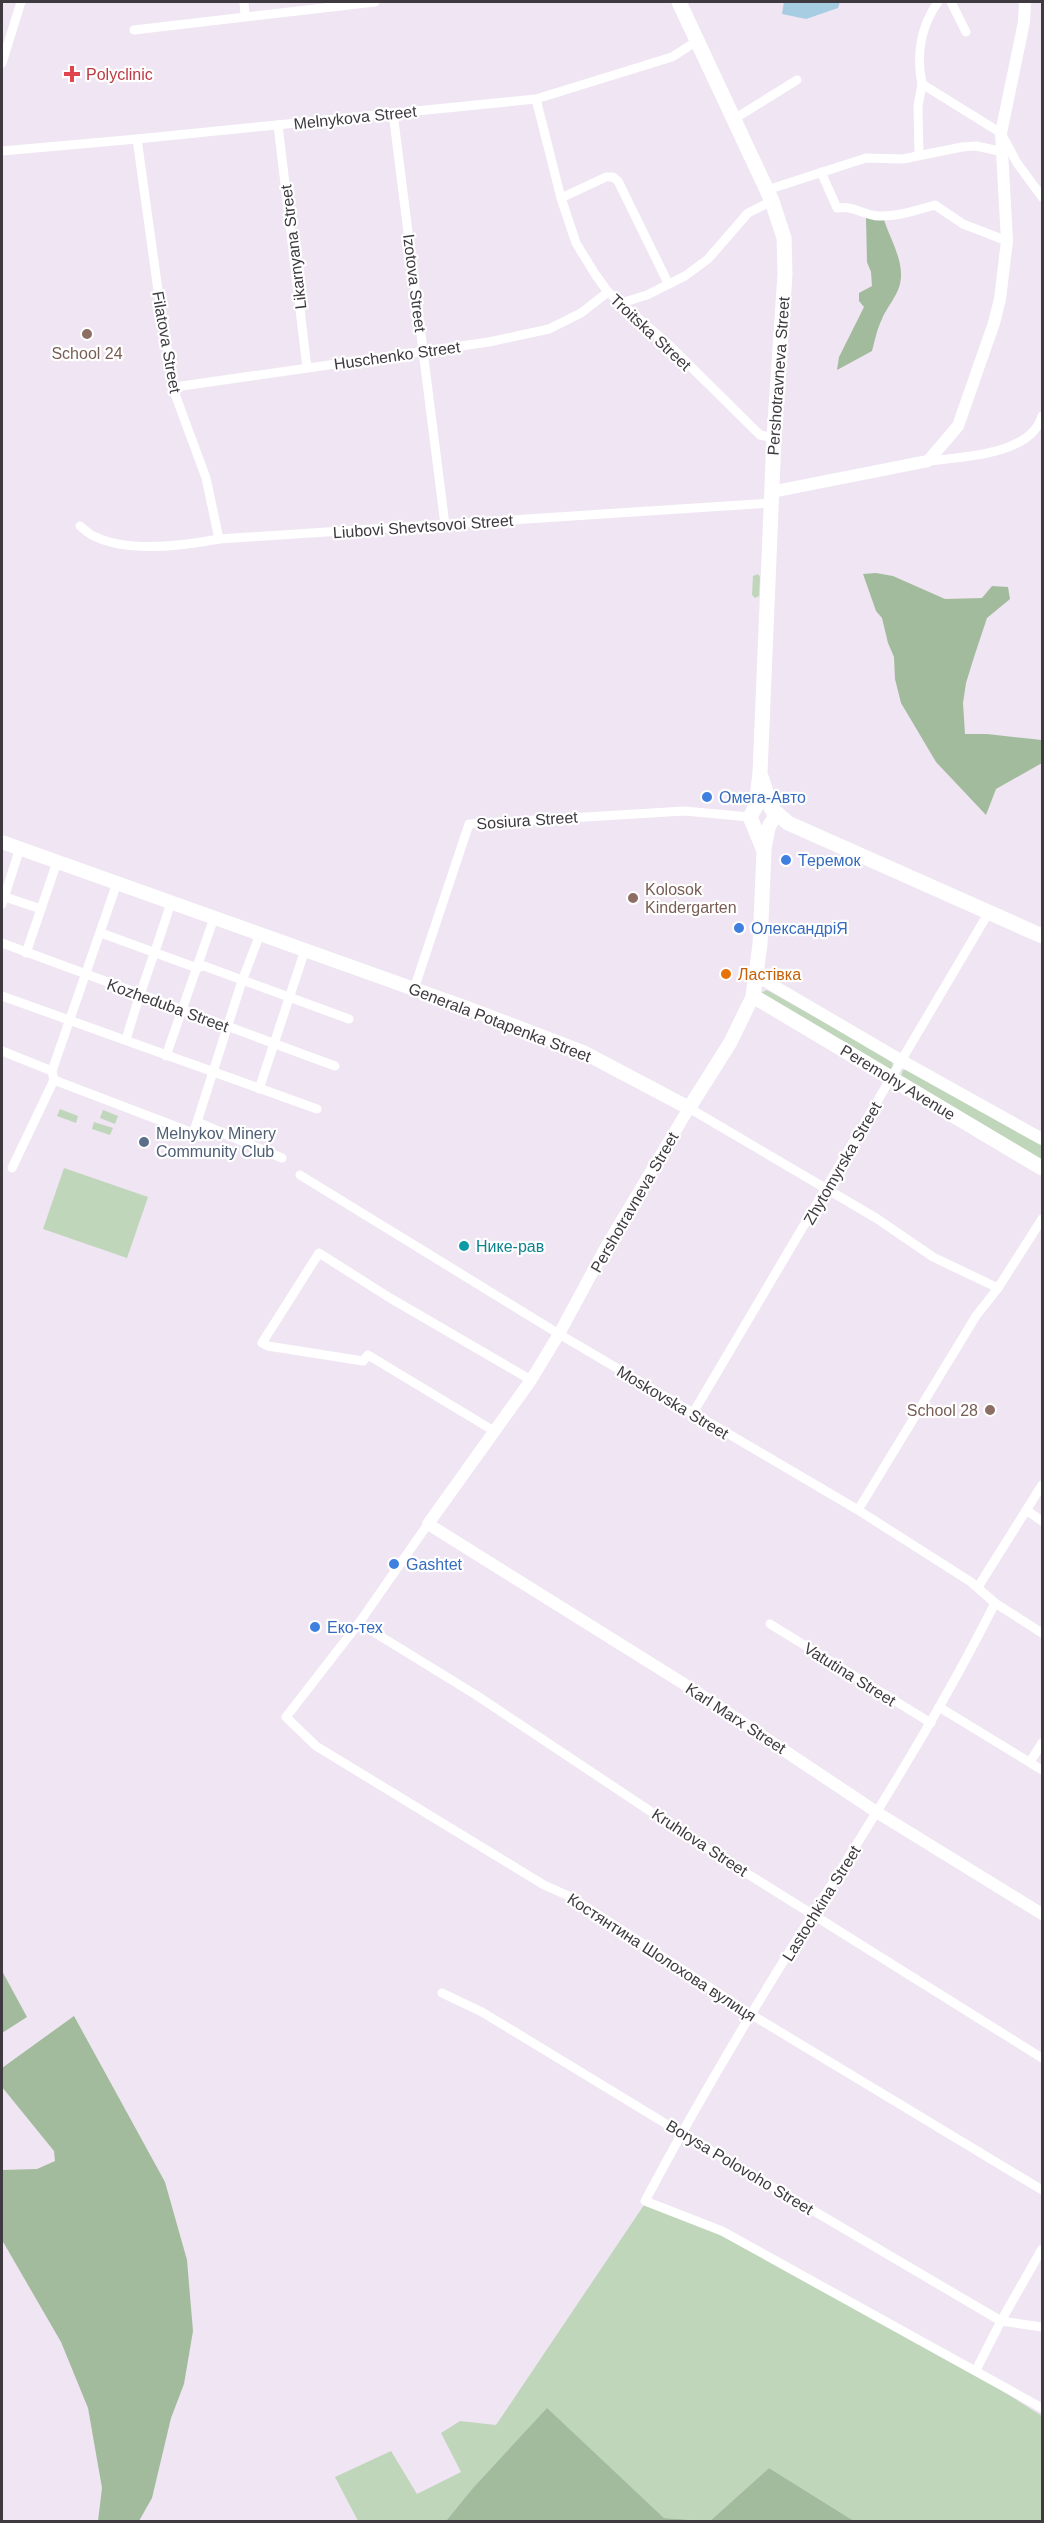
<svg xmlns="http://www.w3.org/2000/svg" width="1044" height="2523" viewBox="0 0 1044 2523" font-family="Helvetica,sans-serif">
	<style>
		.green { fill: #c0d6bb }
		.forest { fill: #a3bb9d }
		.water { fill: #a6cde1 }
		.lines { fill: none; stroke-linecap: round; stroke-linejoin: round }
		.minor { stroke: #fff; stroke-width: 9 }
		.tertiary { stroke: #fff; stroke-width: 12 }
		.secondary { stroke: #fff; stroke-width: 14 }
		.primary { stroke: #fff; stroke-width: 15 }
		.health-dot { fill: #e0444e; stroke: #fff; stroke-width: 2 }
		.education-dot { fill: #8d6e63; stroke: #fff; stroke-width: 2 }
		.shop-dot { fill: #3f7fe0; stroke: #fff; stroke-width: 2 }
		.food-dot { fill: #e8710a; stroke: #fff; stroke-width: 2 }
		.service-dot { fill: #5c6f8a; stroke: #fff; stroke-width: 2 }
		.culture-dot { fill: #0f9aa8; stroke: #fff; stroke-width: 2 }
		.labels { text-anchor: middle; stroke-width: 4.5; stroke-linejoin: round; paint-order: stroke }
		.health-label { font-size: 16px; fill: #be3a42; stroke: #fff; text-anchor: start }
		.street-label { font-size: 16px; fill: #3e3a40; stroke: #fff }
		.education-label { font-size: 16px; fill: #785e54; stroke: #fff }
		.shop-label { font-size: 16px; fill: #366cbe; stroke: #fff; text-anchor: start }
		.food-label { font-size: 16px; fill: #c56008; stroke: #fff; text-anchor: start }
		.service-label { font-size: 16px; fill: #4e5e75; stroke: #fff; text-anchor: start }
		.culture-label { font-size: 16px; fill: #0d838f; stroke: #fff; text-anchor: start }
	</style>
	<rect width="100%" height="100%" fill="#efe5f3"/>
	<g class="green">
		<polygon points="758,574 760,577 759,596 755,598 752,595 753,576"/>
		<polygon points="767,990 888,1058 892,1061 893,1067 891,1070 760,993"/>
		<polygon points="907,1069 1042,1143 1042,1165 901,1076 903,1070"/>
		<polygon points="60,1109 78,1116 76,1123 57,1116"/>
		<polygon points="103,1110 118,1116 115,1124 100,1118"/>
		<polygon points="94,1122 113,1128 110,1135 92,1129"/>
		<polygon points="64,1168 148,1197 127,1258 43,1229"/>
		<polygon points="644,2205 721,2233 974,2373 1042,2416 1042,2521 854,2521 769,2468 710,2521 664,2518 547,2409 472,2489 446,2521 358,2521 335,2477 391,2451 417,2494 461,2472 441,2433 460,2421 496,2425"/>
	</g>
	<g class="forest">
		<path d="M866,218L884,220C890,238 900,254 901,273C902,292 889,303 882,319C877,329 875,340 872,351L837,370L839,357L864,307L859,301V293L872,286L871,272L867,262Z"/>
		<polygon points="876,573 893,576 945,599 982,598 992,586 1008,587 1010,599 987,618 975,654 966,683 963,703 965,734 987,734 1042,740 1042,763 996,789 986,815 936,762 901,703 895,679 894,657 888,643 882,618 876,611 863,574"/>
		<polygon points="2,1971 27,2017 2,2033"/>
		<polygon points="74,2016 165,2182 187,2260 193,2331 184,2384 171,2418 152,2498 139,2521 98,2521 102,2488 88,2408 61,2342 2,2240 2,2170 37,2169 55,2161 54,2151 2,2087 2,2068"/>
		<polygon points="547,2408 664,2518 708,2521 446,2521 472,2489"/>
		<polygon points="769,2468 854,2521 710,2521"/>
	</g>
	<polygon class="water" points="784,2 840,2 838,8 806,19 782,14"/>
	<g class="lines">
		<g class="minor">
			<polyline points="244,2 245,15"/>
			<polyline points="951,2 966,32"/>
			<polyline points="134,30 375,2"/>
			<polyline points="2,63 21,2"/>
			<path d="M922,84C916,55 921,26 938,2"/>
			<polyline points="536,99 561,198 576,243 595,274 608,292 670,346 760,435 774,438"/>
			<polyline points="393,113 445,525"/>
			<polyline points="734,119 797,80"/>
			<polyline points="278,125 307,368"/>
			<polyline points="137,139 161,312 175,394 206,478 219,539"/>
			<polyline points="2,151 137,139 536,99 672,57 697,41"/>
			<polyline points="919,155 918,106 922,84 1001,133 1017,163 1042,197"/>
			<path d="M821,172L837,208C852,205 864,215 879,216C897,217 917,210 935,205L963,224L1007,241"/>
			<polyline points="767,190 866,158 903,159 962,147 976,146 1004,152"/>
			<polyline points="561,198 606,177 613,177 618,181 668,283"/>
			<polyline points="621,303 647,295 685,276 708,259 748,213 772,201"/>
			<polyline points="175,387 489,342 549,329 581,313 608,292"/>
			<path d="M928,461C963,457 1031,455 1042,416"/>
			<path d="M80,526C85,530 90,535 96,537C130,553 182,546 219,539L771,503"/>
			<polyline points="2,896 41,909"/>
			<polyline points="2,904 20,848"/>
			<polyline points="101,933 197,968 204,966 349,1019"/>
			<polyline points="2,943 335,1066"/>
			<polyline points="26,953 57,862"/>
			<polyline points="414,989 469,824 684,811 750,817"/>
			<polyline points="2,996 317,1109"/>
			<path d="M126,1040C139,993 157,949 171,902"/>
			<polyline points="2,1051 52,1071 54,1080 193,1133 197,1122 282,1158"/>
			<polyline points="166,1056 214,918"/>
			<polyline points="52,1071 117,883"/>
			<polyline points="259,1089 305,950"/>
			<polyline points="689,1108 876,1218 933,1257 998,1288"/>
			<polyline points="197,1122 242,981 260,934"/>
			<polyline points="12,1168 54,1080"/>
			<polyline points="300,1175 559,1334 858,1510 971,1582 995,1603 1042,1633"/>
			<polyline points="693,1413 989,912"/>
			<polyline points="494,1431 368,1355 363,1361 268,1346 262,1343 319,1253 390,1298 531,1380"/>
			<polyline points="858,1510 976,1316 998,1288 1042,1219"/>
			<polyline points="1026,1510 1042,1521"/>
			<polyline points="428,1524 359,1623 286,1717 316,1746 544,1885 571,1897 752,2015 1042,2190"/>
			<polyline points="978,1587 1042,1485"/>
			<path d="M995,1603C941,1711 877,1812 813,1914C754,2007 697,2103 645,2201L722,2231L1042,2408"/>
			<polyline points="359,1623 476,1695 695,1841 1042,2058"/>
			<polyline points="770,1624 931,1723"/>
			<polyline points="939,1707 1042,1770"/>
			<polyline points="1030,1762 1042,1743"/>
			<polyline points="442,1993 482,2012 681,2133 1001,2321 1042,2327"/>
			<polyline points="976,2370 1001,2321 1042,2249"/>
		</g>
		<g class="tertiary">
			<polyline points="771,492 928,461 958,426 994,323 1000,299 1007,241 1001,133 1024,22 1025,2"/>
			<polyline points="757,976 902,1061 1042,1139"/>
			<polyline points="689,1108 607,1245 559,1334 531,1380 428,1524 689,1687 878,1813 1042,1914"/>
		</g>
		<g class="secondary">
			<polyline points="2,842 470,1009 583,1052 689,1108 730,1043 753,996"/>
			<polyline points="764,851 769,826 774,818 773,811"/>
		</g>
		<g class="primary">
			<polyline points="679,2 772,201 784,238 785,274 774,438 760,773 756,806 750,817 764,851 760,944 753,996 1042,1168"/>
			<polyline points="762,779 771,808 788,823 1042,936"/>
		</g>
	</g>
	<path class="health-dot" d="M69 65h6v6h6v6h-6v6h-6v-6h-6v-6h6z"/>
	<g class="education-dot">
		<circle cx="87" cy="334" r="6"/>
		<circle cx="633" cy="898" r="6"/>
		<circle cx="990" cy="1410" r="6"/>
	</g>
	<g class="shop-dot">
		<circle cx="707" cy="797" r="6"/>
		<circle cx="786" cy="860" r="6"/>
		<circle cx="739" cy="928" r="6"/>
		<circle cx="394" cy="1564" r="6"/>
		<circle cx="315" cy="1627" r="6"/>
	</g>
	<circle class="food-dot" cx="726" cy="974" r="6"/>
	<circle class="service-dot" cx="144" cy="1142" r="6"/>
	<circle class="culture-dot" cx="464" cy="1246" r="6"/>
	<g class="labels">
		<g class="health-label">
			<text x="86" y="80">Polyclinic</text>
		</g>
		<g class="street-label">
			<text transform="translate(355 117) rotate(-6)" y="6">Melnykova Street</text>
			<text transform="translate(293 247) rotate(-97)" y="6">Likarnyana Street</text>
			<text transform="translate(415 283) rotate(83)" y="6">Izotova Street</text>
			<text transform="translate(651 332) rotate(43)" y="6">Troitska Street</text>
			<text transform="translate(167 342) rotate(80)" y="6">Filatova Street</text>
			<text transform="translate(397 355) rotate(-8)" y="6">Huschenko Street</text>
			<text transform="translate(778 376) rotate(-86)" y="6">Pershotravneva Street</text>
			<text transform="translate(423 526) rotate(-4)" y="6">Liubovi Shevtsovoi Street</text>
			<text transform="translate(527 820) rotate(-4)" y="6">Sosiura Street</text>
			<text transform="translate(168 1005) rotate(20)" y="6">Kozheduba Street</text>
			<text transform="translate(500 1022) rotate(21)" y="6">Generala Potapenka Street</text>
			<text transform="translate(898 1082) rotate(31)" y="6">Peremohy Avenue</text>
			<text transform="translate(842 1163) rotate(-60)" y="6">Zhytomyrska Street</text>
			<text transform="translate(634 1202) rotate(-60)" y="6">Pershotravneva Street</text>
			<text transform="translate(673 1402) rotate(31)" y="6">Moskovska Street</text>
			<text transform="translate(850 1674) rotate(32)" y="6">Vatutina Street</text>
			<text transform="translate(736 1718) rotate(33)" y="6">Karl Marx Street</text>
			<text transform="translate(700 1842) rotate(33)" y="6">Kruhlova Street</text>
			<text transform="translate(821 1903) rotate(-58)" y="6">Lastochkina Street</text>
			<text transform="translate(662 1957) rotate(33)" y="6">Костянтина Шолохова вулиця</text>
			<text transform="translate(740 2167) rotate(31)" y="6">Borysa Polovoho Street</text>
		</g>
		<g class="education-label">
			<text x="87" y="359">School 24</text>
			<text x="645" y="895" text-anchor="start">Kolosok<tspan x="645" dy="18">Kindergarten</tspan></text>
			<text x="978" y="1416" text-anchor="end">School 28</text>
		</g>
		<g class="shop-label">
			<text x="719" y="803">Омега-Авто</text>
			<text x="798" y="866">Теремок</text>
			<text x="751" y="934">ОлександріЯ</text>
			<text x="406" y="1570">Gashtet</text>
			<text x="327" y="1633">Еко-тех</text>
		</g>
		<g class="food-label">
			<text x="738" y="980">Ластівка</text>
		</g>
		<g class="service-label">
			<text x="156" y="1139">Melnykov Minery<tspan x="156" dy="18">Community Club</tspan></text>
		</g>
		<g class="culture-label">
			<text x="476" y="1252">Нике-рав</text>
		</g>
	</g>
	<rect width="1044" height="2523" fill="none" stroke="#3e3a40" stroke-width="6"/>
</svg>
